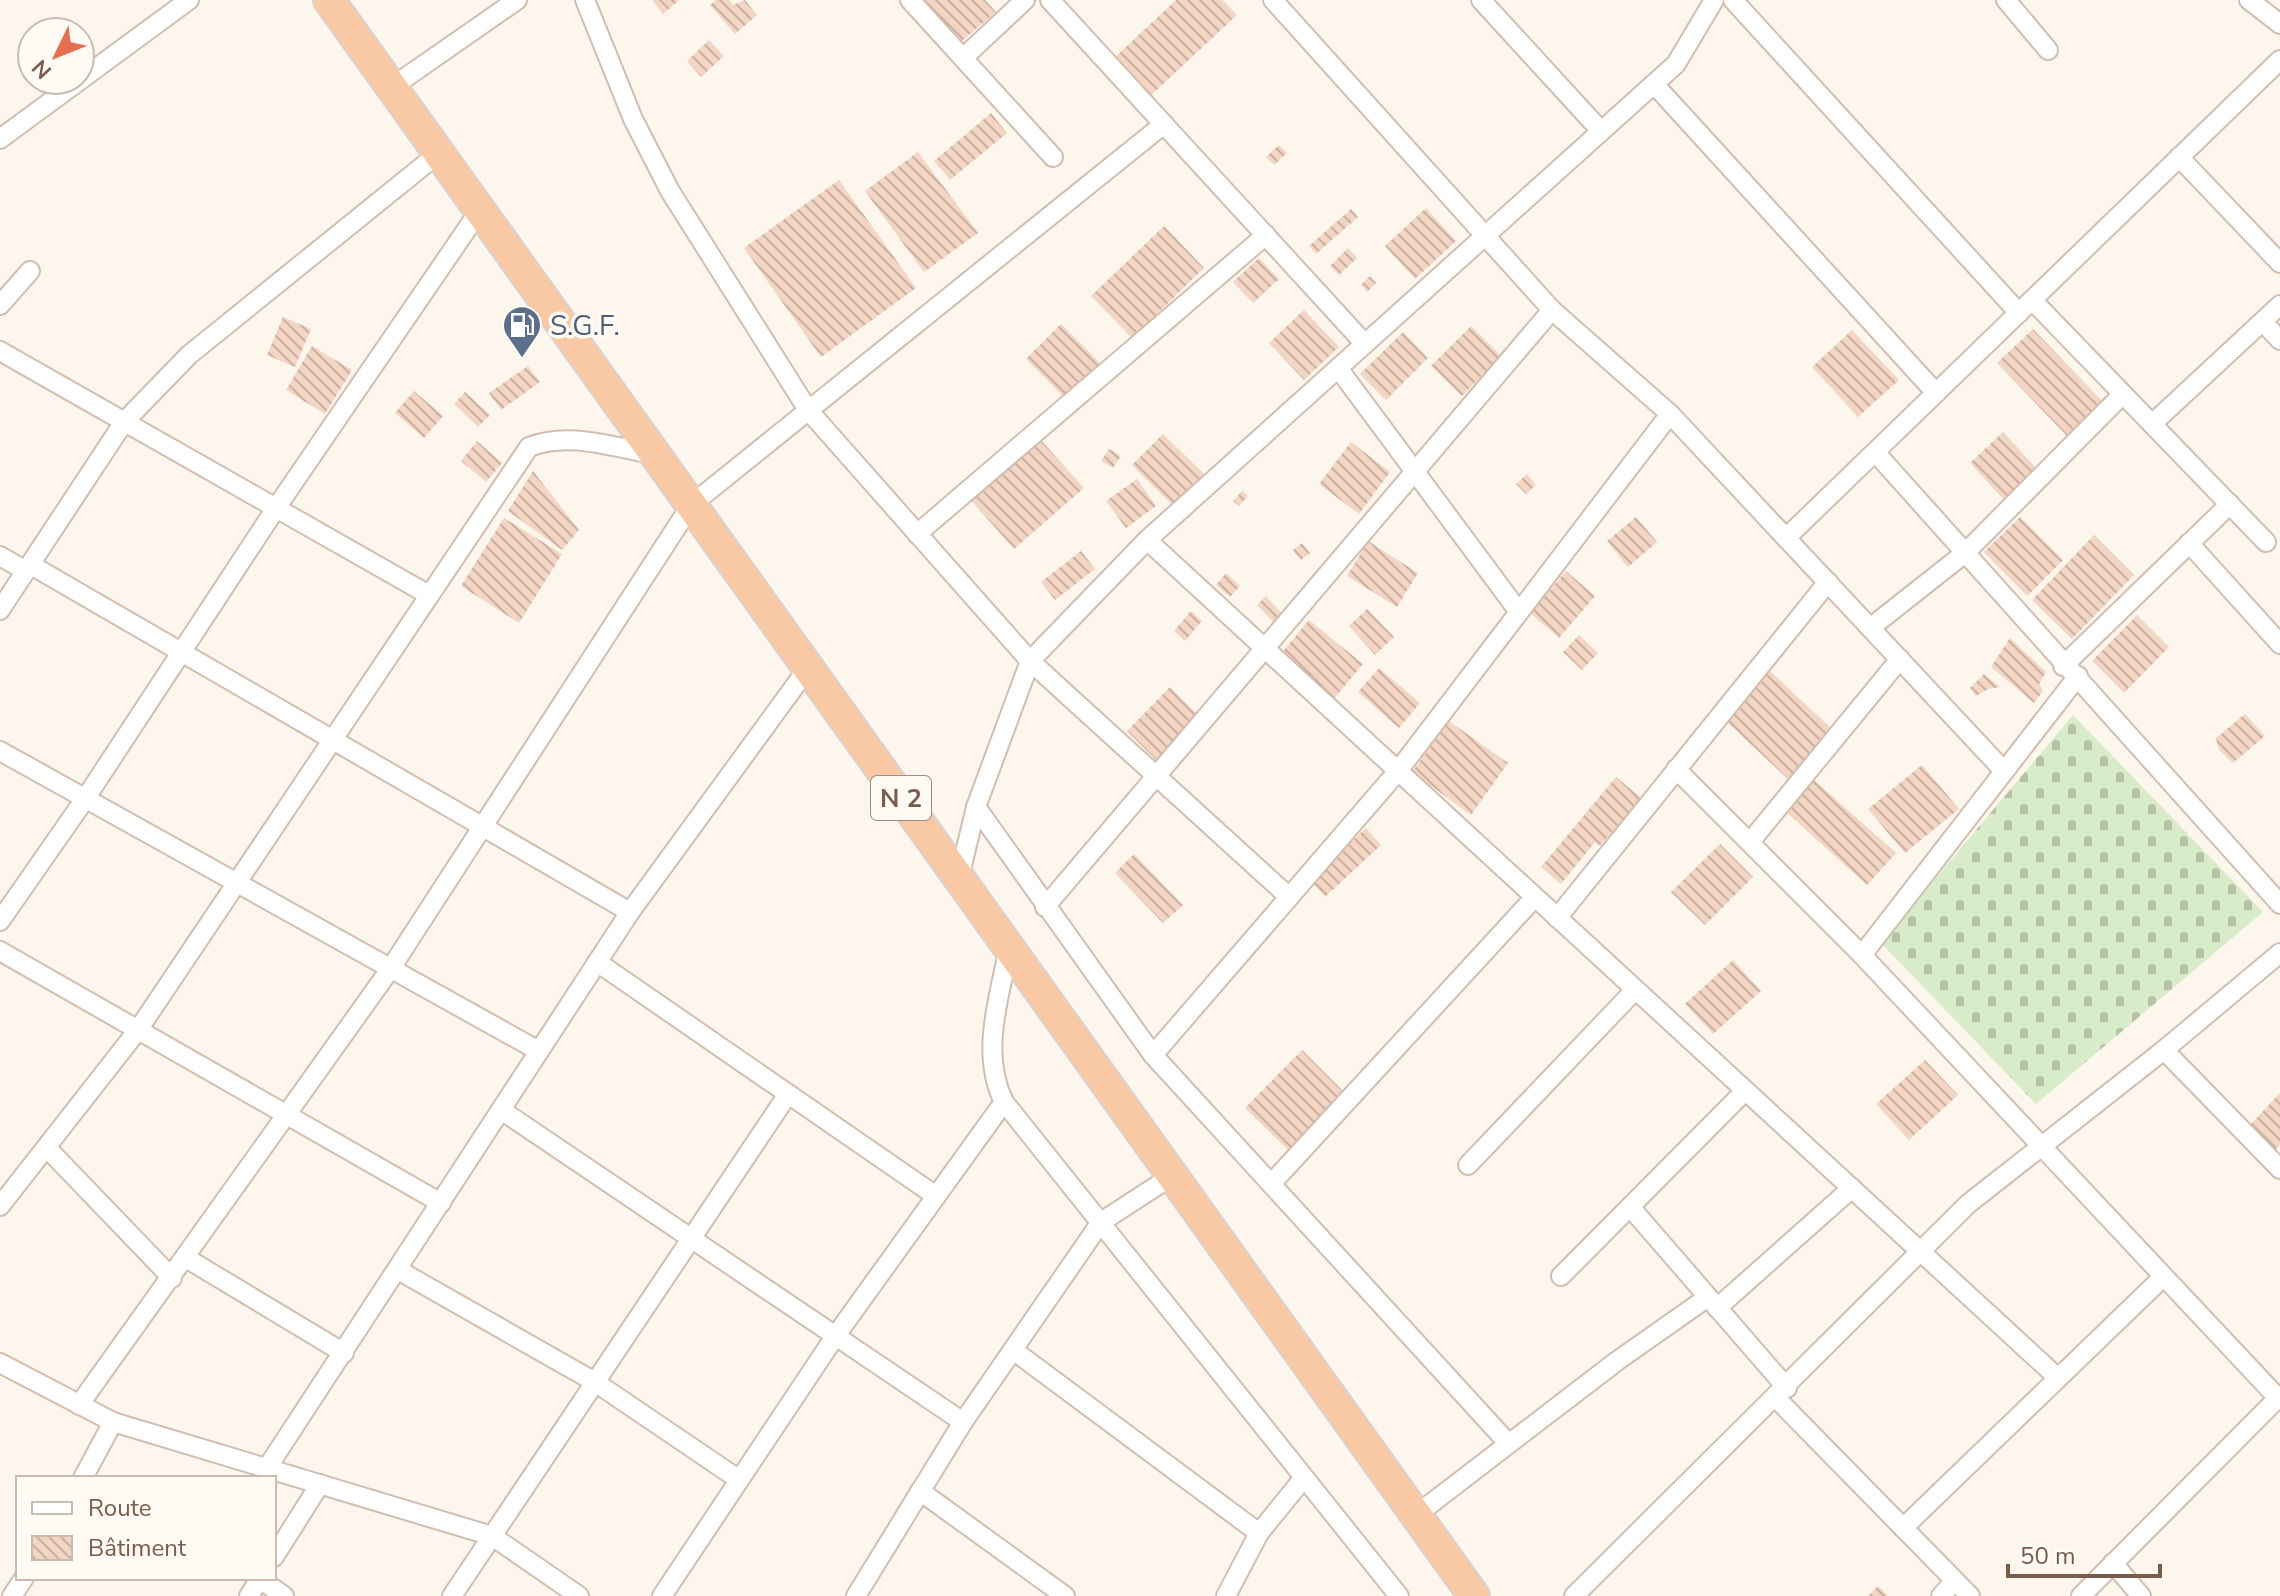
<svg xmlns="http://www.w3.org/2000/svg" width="2280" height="1596" viewBox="0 0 2280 1596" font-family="'Nunito Sans',sans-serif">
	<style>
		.cemetery { fill: url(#cemetery-stones) }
		.building { fill: url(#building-back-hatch) }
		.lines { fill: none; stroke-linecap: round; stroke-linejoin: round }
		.minor-casing { stroke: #d1beb0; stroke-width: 22 }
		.trunk-casing { stroke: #dad1cd; stroke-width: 34 }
		.minor { stroke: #fff; stroke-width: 18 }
		.trunk { stroke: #f9c8a4; stroke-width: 30 }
		.labels { text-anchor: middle; stroke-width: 7; stroke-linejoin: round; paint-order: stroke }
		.shield { fill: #fffaf3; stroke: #a28b7f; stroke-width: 2 }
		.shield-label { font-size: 26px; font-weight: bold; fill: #7a5c4d }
		.service-label { font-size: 28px; fill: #4e5e75; stroke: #fffaf3; text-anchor: start }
	</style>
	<defs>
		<pattern id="cemetery-stones" width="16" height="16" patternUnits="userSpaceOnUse" patternTransform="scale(2)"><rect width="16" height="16" fill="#d8ecc9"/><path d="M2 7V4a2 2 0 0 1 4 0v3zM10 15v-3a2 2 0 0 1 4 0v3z" fill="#b4c2a5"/></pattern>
		<pattern id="building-back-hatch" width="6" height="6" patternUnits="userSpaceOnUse" patternTransform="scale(2)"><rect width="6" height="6" fill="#f3d5c3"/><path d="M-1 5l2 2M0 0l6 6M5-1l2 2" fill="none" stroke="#cab0a1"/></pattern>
	</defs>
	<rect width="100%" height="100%" fill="#fdf6ec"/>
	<polygon class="cemetery" points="2073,715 2263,912 2036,1104 1881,943"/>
	<g class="building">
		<polygon points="652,0 679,0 663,14"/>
		<polygon points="716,0 729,0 733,5 745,0 757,15 735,34 710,5"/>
		<polygon points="917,0 985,0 996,12 956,46"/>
		<polygon points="1176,0 1222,0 1237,15 1148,98 1112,60"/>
		<polygon points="709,40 724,56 701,77 687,61"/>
		<polygon points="991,113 1007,133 950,180 934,161"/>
		<polygon points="1279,145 1287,153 1274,165 1266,157"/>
		<polygon points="918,152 978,233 924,272 865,191"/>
		<polygon points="839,180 916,288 821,357 744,248"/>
		<polygon points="1426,208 1456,241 1415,279 1385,246"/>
		<polygon points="1351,209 1358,217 1316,254 1309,246"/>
		<polygon points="1164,226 1204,268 1132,338 1091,296"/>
		<polygon points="1348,248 1357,258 1339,275 1330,266"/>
		<polygon points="1259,258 1279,279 1253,303 1233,282"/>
		<polygon points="1370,276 1376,283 1367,292 1361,285"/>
		<polygon points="1304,310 1339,347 1304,380 1269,343"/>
		<polygon points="283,317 311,329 295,367 267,355"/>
		<polygon points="1061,324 1103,366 1068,401 1026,359"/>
		<polygon points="1471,326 1501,356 1462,396 1431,366"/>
		<polygon points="2033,329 2105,404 2069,438 1997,363"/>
		<polygon points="1852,330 1899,380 1858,417 1812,367"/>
		<polygon points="1403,332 1428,358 1386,400 1360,374"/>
		<polygon points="312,346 352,370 325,414 286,390"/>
		<polygon points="528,366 540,382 501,410 489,393"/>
		<polygon points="414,391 443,416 424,438 395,413"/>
		<polygon points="465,392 490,415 478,427 454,404"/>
		<polygon points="2003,432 2037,469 2004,500 1970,463"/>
		<polygon points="1163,434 1205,475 1174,507 1132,465"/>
		<polygon points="1039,438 1084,488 1014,549 969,498"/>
		<polygon points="477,441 502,463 486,482 461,461"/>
		<polygon points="1351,442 1390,472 1359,514 1319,484"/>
		<polygon points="1109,449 1121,456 1113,468 1101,461"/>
		<polygon points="533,471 579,530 562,550 508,511"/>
		<polygon points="1527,474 1536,485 1526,494 1516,484"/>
		<polygon points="1137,479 1156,506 1126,528 1106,501"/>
		<polygon points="1242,491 1248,496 1239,506 1233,501"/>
		<polygon points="1636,517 1657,542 1628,567 1607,541"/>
		<polygon points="2020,517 2063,560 2027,596 1984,552"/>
		<polygon points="504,518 562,554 519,623 461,586"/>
		<polygon points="2094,535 2134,575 2072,639 2032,600"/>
		<polygon points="1368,541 1418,573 1397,607 1347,576"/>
		<polygon points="1302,543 1310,553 1301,560 1293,550"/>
		<polygon points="1081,551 1095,569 1055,600 1041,582"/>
		<polygon points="1566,571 1595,596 1559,638 1530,613"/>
		<polygon points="1226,573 1240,586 1230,597 1216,585"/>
		<polygon points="1266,596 1284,616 1275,624 1257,605"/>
		<polygon points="1367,609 1394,637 1375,655 1349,626"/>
		<polygon points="1191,611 1202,621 1185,641 1174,631"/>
		<polygon points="2137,615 2169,647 2124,693 2092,661"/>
		<polygon points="1309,620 1363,664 1333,700 1280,655"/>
		<polygon points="1579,635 1598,653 1582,670 1563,652"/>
		<polygon points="2010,638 2046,672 2039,684 2043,691 2034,703 1991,667"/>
		<polygon points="1379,668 1420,703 1399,728 1358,692"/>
		<polygon points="1770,671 1836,733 1790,781 1724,719"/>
		<polygon points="1984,674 2000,687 1988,689 1976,696 1970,688"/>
		<polygon points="1170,687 1203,720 1160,764 1127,731"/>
		<polygon points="2245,714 2265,736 2233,763 2219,750 2216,738"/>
		<polygon points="1449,721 1508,763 1471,815 1412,772"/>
		<polygon points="1922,765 1959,809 1905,853 1868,809"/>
		<polygon points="1616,777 1641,798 1600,846 1595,842 1561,884 1541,867"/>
		<polygon points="1814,780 1896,853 1867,885 1786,812"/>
		<polygon points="1366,828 1381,845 1325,897 1310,880"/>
		<polygon points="1720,844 1753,877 1705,925 1671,892"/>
		<polygon points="1134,854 1183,905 1163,923 1115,873"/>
		<polygon points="1733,960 1761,991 1713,1034 1685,1004"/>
		<polygon points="1302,1050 1344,1092 1288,1150 1245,1108"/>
		<polygon points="1925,1060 1958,1095 1909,1140 1876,1104"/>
		<polygon points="2280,1093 2280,1145 2275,1150 2251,1124"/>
		<polygon points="1878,1586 1888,1596 1868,1596"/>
	</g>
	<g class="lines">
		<defs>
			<g id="minor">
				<polyline points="585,0 633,119 670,191 808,410 1030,661 1288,896"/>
				<polyline points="910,0 1053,157"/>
				<polyline points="1050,0 1365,344"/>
				<polyline points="1273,0 1552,310 1670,414 2004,771"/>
				<polyline points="1481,0 1601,131"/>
				<polyline points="1733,0 2019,313"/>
				<polyline points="2006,0 2048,50"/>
				<polyline points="2249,0 2280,24"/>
				<polyline points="963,58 1025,0"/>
				<polyline points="1654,84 1936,393"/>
				<polyline points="392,87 517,0"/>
				<polyline points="0,139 189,0"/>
				<polyline points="2179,157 2280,263"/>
				<polyline points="2032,300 2266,542"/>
				<polyline points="0,305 30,271"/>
				<polyline points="2263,322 2280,340"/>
				<polyline points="0,351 429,595"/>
				<polyline points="1338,368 1519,612"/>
				<polyline points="2152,424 2280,305"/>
				<polyline points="1875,452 2280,904"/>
				<polyline points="917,534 1266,235"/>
				<polyline points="1786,538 2280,60"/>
				<polyline points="1147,540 2058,1378"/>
				<polyline points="2189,543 2280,644"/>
				<polyline points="0,556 26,571"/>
				<polyline points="31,565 630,912"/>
				<polyline points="0,610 124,422 189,355 439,153"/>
				<polyline points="1870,628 1965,553 2123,394"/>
				<polyline points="2063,666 2230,504"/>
				<polyline points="0,751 539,1051"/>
				<polyline points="1676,769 1862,955 2278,1398"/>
				<polyline points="976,807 1153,1055 1508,1443"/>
				<polyline points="1750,842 1900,659"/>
				<polyline points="959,878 976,807 1030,661 1147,540 1676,64 1714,0"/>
				<polyline points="1045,907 1552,310"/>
				<polyline points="1557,918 1828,582"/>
				<polyline points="0,921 85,799 276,508 480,210"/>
				<path d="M1009,948C999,998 980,1054 1004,1102L1399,1596"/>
				<polyline points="0,951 441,1203"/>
				<polyline points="1862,955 2078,676"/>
				<polyline points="597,962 936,1196"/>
				<polyline points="2164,1050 2280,1169"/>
				<polyline points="1153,1055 1398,771 1670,414"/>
				<polyline points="501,1110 963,1422"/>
				<polyline points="47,1148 172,1278"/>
				<polyline points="1468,1165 1635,990"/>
				<polyline points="1271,1184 1535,897"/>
				<path d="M0,1206L138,1030L529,447C568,431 612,447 653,454"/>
				<polyline points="1631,1208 1787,1388"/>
				<polyline points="186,1258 344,1353"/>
				<polyline points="398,1270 595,1382 738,1479"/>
				<polyline points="1561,1276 1745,1091"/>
				<polyline points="1717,1308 1852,1188"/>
				<polyline points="1013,1350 1259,1533"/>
				<polyline points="0,1363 113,1422 492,1536 579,1596"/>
				<polyline points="1776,1398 1970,1596"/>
				<polyline points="79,1405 391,968 691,505 1164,124"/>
				<polyline points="267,1468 630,912 808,668"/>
				<polyline points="83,1478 113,1422"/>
				<polyline points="920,1491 1065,1596"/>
				<polyline points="1416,1515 1617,1361 1708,1297"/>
				<polyline points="1903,1528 2162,1278"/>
				<polyline points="274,1557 320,1484"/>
				<polyline points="2113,1563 2141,1596"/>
				<polyline points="260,1579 284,1596"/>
				<polyline points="12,1596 24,1578"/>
				<polyline points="249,1596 260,1578"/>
				<polyline points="452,1596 788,1094"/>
				<polyline points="662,1596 834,1338 1004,1102"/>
				<polyline points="856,1596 963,1422 1101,1222 1172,1176"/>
				<polyline points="1226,1596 1259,1533 1303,1479"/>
				<polyline points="1574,1596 1968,1204 2164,1050 2280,953"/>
				<polyline points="1941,1596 1955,1581"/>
				<polyline points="2081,1596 2280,1396"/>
			</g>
			<polyline id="trunk" points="329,0 1474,1596"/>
		</defs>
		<use href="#minor" class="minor-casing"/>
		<use href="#trunk" class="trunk-casing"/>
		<use href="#minor" class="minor"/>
		<use href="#trunk" class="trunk"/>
	</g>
	<defs>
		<symbol id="fuel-pin" viewBox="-11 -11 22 30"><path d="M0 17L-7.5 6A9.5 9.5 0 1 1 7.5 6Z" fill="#5c6f8a" stroke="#fffaf3"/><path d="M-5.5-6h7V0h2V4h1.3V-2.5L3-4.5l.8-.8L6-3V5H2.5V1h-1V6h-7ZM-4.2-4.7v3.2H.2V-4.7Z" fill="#fff"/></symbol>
	</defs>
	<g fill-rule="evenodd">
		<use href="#fuel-pin" x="500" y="303" width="44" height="60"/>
	</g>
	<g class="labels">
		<rect class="shield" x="871" y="776" width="60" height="44" rx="6"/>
		<g class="shield-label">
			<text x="901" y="807">N 2</text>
		</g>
		<g class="service-label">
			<text x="550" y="335">S.G.F.</text>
		</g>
	</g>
	<rect x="16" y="1476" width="260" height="104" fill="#fffaf3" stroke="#cabbb1" stroke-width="2"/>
	<rect x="32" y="1502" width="40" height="12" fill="#ffffff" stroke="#cabbb1" stroke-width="2"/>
	<text x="88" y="1516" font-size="24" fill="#7a5c4d">Route</text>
	<rect x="32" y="1536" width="40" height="24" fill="url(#building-back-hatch)" stroke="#cabbb1" stroke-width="2"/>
	<text x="88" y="1556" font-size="24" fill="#7a5c4d">Bâtiment</text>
	<g transform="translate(56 56) rotate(227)"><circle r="38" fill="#fffaf3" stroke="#cabbb1" stroke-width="2"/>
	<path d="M0-6L14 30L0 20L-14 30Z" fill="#e76f51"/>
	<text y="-12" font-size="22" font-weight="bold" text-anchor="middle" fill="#7a5c4d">N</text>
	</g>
	<path d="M2008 1564v12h152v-12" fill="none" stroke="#7a5c4d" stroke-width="4"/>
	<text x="2020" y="1564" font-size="24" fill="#7a5c4d" stroke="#fffaf3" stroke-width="6" paint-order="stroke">50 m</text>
</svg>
